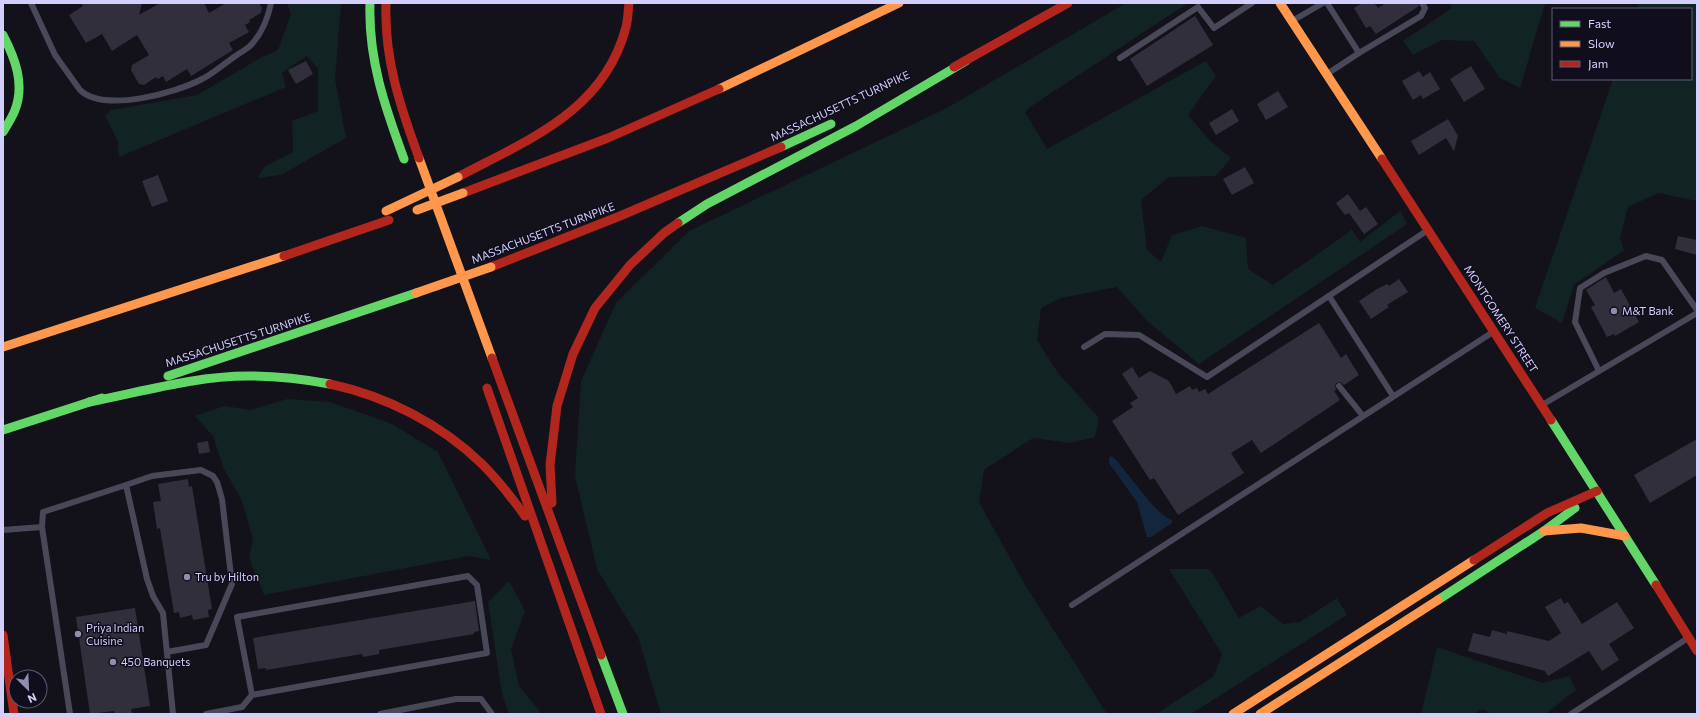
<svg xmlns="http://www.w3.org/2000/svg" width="1700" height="717" viewBox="0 0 1700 717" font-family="Commissioner,sans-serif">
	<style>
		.green { fill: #122324 }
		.water { fill: #13263d }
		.building { fill: #312f3c }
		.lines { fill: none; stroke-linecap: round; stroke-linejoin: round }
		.lane { stroke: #484859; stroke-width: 6 }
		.fast { stroke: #63d668; stroke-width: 9 }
		.slow { stroke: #ff974d; stroke-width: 9 }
		.jam { stroke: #b3261e; stroke-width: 9 }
		.slow-bridge { stroke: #ff974d; stroke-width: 9 }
		.poi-dot { fill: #8f8eac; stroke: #100e1d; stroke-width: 1.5 }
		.labels { text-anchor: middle; stroke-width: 3; stroke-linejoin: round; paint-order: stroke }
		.street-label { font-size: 11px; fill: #d2d0fa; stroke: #100e1d }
		.poi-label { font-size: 11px; fill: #d2d0fa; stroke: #100e1d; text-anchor: start }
	</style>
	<rect width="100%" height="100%" fill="#13121a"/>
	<g class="green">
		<polygon points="287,3 341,3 335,79 346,138 281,175 257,178 265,166 293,152 292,121 318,111 318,69 307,56 282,73 286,87 119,157 118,142 105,116 111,110 197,95 262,57 278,50 291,14"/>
		<polygon points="1126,3 1188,3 1033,105 1025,112 1047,149 1206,61 1216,76 1188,115 1210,141 1231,158 1216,176 1169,177 1141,200 1147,250 1161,262 1172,235 1202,226 1246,238 1248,269 1273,285 1352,230 1360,242 1400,211 1407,224 1199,364 1147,321 1117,287 1061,298 1041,308 1037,340 1058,373 1099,418 1095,437 1070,443 1033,438 984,470 979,502 1024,583 1107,714 661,714 638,637 597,569 575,476 581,381 616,303 689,231 947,108"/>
		<polygon points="1449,3 1545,3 1520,88 1500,78 1474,41 1442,40 1413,55 1403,41 1452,8"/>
		<polygon points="1639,3 1697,3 1697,201 1658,193 1628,207 1620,238 1624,250 1574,285 1562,323 1535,308 1613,79 1691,79 1691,9 1637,9"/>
		<polygon points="287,399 330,402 390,423 438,452 491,560 469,556 264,595 249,558 253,539 241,499 223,467 213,436 195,416 225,406 251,410"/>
		<polygon points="1169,569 1210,569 1239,618 1261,606 1283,624 1300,622 1337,598 1347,615 1191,714 1156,714 1213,677 1222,654"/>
		<polygon points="509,581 525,611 511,649 519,686 542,714 509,714 502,694 488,602"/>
		<polygon points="1437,647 1542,683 1569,676 1576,690 1545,714 1492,714 1482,709 1474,714 1421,714"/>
	</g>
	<path class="water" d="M1112,456C1127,470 1155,515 1172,520V523L1151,537H1147L1137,502L1109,463V458Z"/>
	<g class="building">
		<polygon points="81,3 142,3 139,15 160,3 204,3 209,13 226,3 259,3 262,8 261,13 249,20 250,22 245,25 249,32 229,43 233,50 191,76 187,69 166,82 163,76 158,79 156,77 144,85 139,84 131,70 132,65 149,55 137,35 112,51 102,34 86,43 69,15 83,6"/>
		<polygon points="1362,3 1374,3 1378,8 1386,3 1418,3 1419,6 1376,34 1370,26 1366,28 1354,8"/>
		<polygon points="1195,16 1213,45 1147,86 1130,59"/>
		<polygon points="306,61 313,74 296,84 288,70"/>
		<polygon points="1471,66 1485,89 1464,102 1450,79"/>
		<polygon points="1419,71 1423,77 1430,72 1440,89 1423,99 1421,95 1413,100 1402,81"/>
		<polygon points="1278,91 1288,107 1266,120 1257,104"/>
		<polygon points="1232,109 1239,121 1216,135 1209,123"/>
		<polygon points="1448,119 1458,136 1454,151 1446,138 1419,155 1411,141"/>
		<polygon points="1245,167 1254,183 1232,195 1223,179"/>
		<polygon points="158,175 168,201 152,207 142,181"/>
		<polygon points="1348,194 1360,211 1366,207 1378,224 1364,234 1349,213 1345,215 1336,203"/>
		<polygon points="1678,236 1697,240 1697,255 1675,249"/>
		<polygon points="1606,277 1614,293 1621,289 1639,322 1615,336 1614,334 1607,337 1591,307 1595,305 1586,290"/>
		<polygon points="1399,279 1408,292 1387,305 1389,307 1371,319 1359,301 1377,289 1387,284 1389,286"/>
		<polygon points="1319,323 1341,358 1346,354 1359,375 1344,385 1340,382 1336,383 1335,386 1336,390 1334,391 1340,400 1261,453 1252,440 1231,453 1244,473 1178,515 1154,478 1150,480 1112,421 1133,407 1130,403 1138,398 1122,374 1132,367 1139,378 1150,371 1169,381 1176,394 1190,386 1192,390 1197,388 1199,392 1205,389 1208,394"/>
		<polygon points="1697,439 1697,475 1650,503 1634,475"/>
		<polygon points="208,441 210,452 199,454 197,443"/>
		<polygon points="188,479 189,487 192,486 212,609 208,610 209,617 193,620 192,615 180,618 179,612 174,613 160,528 157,529 153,502 161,501 158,484"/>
		<polygon points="1561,598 1564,604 1568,602 1582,624 1617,602 1634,628 1609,644 1619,660 1602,671 1589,651 1548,676 1545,671 1468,651 1473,633 1490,637 1492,630 1507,634 1507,631 1549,641 1561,633 1545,607"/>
		<polygon points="475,601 479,631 474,632 474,634 379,650 379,654 363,657 362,654 266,670 266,668 258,669 253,638"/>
		<polygon points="135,608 150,706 131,709 132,714 115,714 114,711 90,714 76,617"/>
	</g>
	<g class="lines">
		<g class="lane">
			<path d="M31,3L55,55L80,90C104,113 176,93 202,79C212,74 221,66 230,60C236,55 244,51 250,46C262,34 268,18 271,3"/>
			<polyline points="1327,3 1359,53"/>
			<polyline points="1292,21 1323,3"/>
			<polyline points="1120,58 1198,7 1214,28 1252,3"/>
			<polyline points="1327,74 1359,53 1421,16 1425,8 1422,3"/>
			<polyline points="1329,296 1393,396"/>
			<polyline points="1084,347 1105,334 1139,335 1207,377 1428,230"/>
			<polyline points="1599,371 1575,322 1580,288 1604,273 1646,256 1662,260 1697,310"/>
			<polyline points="1339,386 1363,416"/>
			<polyline points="1542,405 1697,313"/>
			<polyline points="126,485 152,476 201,470 213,476 217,482 222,499 232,584 206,645 167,652"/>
			<polyline points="42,527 43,512 126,485 147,579 153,596 163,613 173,714"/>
			<polyline points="3,530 42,527 70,714"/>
			<polyline points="1072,605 1493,332"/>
			<polyline points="206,714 242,707 252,695 487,653 477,585 468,576 237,617 252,695"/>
			<polyline points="380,714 456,699 481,699 492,714"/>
			<polyline points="1571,714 1688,638"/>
		</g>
		<g class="fast">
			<path d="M370,3C368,59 385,107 404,159"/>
			<path d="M3,35C15,58 25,84 15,110C12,118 7,125 3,132"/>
			<polyline points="781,147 831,124"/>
			<polyline points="678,223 707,204 856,126 966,61"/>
			<polyline points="168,376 416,293"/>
			<path d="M89,402C141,392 195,376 248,376C276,376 303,379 330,384"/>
			<polyline points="1551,420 1656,585"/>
			<polyline points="3,430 102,398"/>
			<polyline points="1438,600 1544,531 1575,508"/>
			<polyline points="601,655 623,714"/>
		</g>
		<g class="slow">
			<polyline points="1280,3 1382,159"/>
			<polyline points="719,89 899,3"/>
			<polyline points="419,158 492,358"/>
			<polyline points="3,347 284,256"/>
			<polyline points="1544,531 1581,528 1625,536"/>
			<polyline points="1233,714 1474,560"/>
			<polyline points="1260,714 1438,600"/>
		</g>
		<g class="jam">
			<path d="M386,3C384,59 400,106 419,158"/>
			<polyline points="954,67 1068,3"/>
			<polyline points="1382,159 1551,420"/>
			<path d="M458,177C527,140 604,112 626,27C628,20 628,11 629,3"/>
			<polyline points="463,193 608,138 719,89"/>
			<polyline points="284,256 389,220"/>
			<polyline points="491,267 620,216 781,147"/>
			<polyline points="492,358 601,655"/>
			<path d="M330,384C386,396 441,424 482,464C498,480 512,498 525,516"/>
			<polyline points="487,388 601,714"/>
			<polyline points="552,503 550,465 557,406 573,354 595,308 630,265 664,233 678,223"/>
			<polyline points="1474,560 1547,513 1597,491"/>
			<polyline points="1656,585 1697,651"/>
			<polyline points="3,635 14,714"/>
		</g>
		<g class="slow-bridge">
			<polyline points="417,210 463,193"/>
			<polyline points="386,211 458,177"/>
			<polyline points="416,293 491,267"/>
		</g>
	</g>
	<g class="poi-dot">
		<circle cx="1614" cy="311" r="4"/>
		<circle cx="187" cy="577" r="4"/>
		<circle cx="78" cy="634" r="4"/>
		<circle cx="113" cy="662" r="4"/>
	</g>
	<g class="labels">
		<g class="street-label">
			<text transform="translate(840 106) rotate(-25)" y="4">MASSACHUSETTS TURNPIKE</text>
			<text transform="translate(543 233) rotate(-21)" y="4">MASSACHUSETTS TURNPIKE</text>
			<text transform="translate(1501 319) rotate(57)" y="4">MONTGOMERY STREET</text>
			<text transform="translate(238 340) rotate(-18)" y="4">MASSACHUSETTS TURNPIKE</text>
		</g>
		<g class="poi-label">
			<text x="1622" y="315">M&amp;T Bank</text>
			<text x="195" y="581">Tru by Hilton</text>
			<text x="86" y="632">Priya Indian<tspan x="86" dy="13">Cuisine</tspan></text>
			<text x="121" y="666">450 Banquets</text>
		</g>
	</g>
	<rect width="1700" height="717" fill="none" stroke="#d2d0fa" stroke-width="8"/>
	<rect x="1552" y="8" width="140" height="72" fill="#100e1d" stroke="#5e5c75"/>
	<rect x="1560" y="21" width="20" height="6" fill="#63d668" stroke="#5e5c75"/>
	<text x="1588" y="28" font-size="12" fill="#d2d0fa">Fast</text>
	<rect x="1560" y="41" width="20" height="6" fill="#ff974d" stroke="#5e5c75"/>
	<text x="1588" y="48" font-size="12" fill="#d2d0fa">Slow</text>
	<rect x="1560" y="61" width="20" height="6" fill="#b3261e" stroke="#5e5c75"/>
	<text x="1588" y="68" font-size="12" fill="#d2d0fa">Jam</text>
	<g transform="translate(28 689) rotate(156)"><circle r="19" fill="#100e1d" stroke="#5e5c75"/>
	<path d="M0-3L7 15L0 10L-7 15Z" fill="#8f8eac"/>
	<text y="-6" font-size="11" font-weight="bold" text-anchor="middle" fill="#d2d0fa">N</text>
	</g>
</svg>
